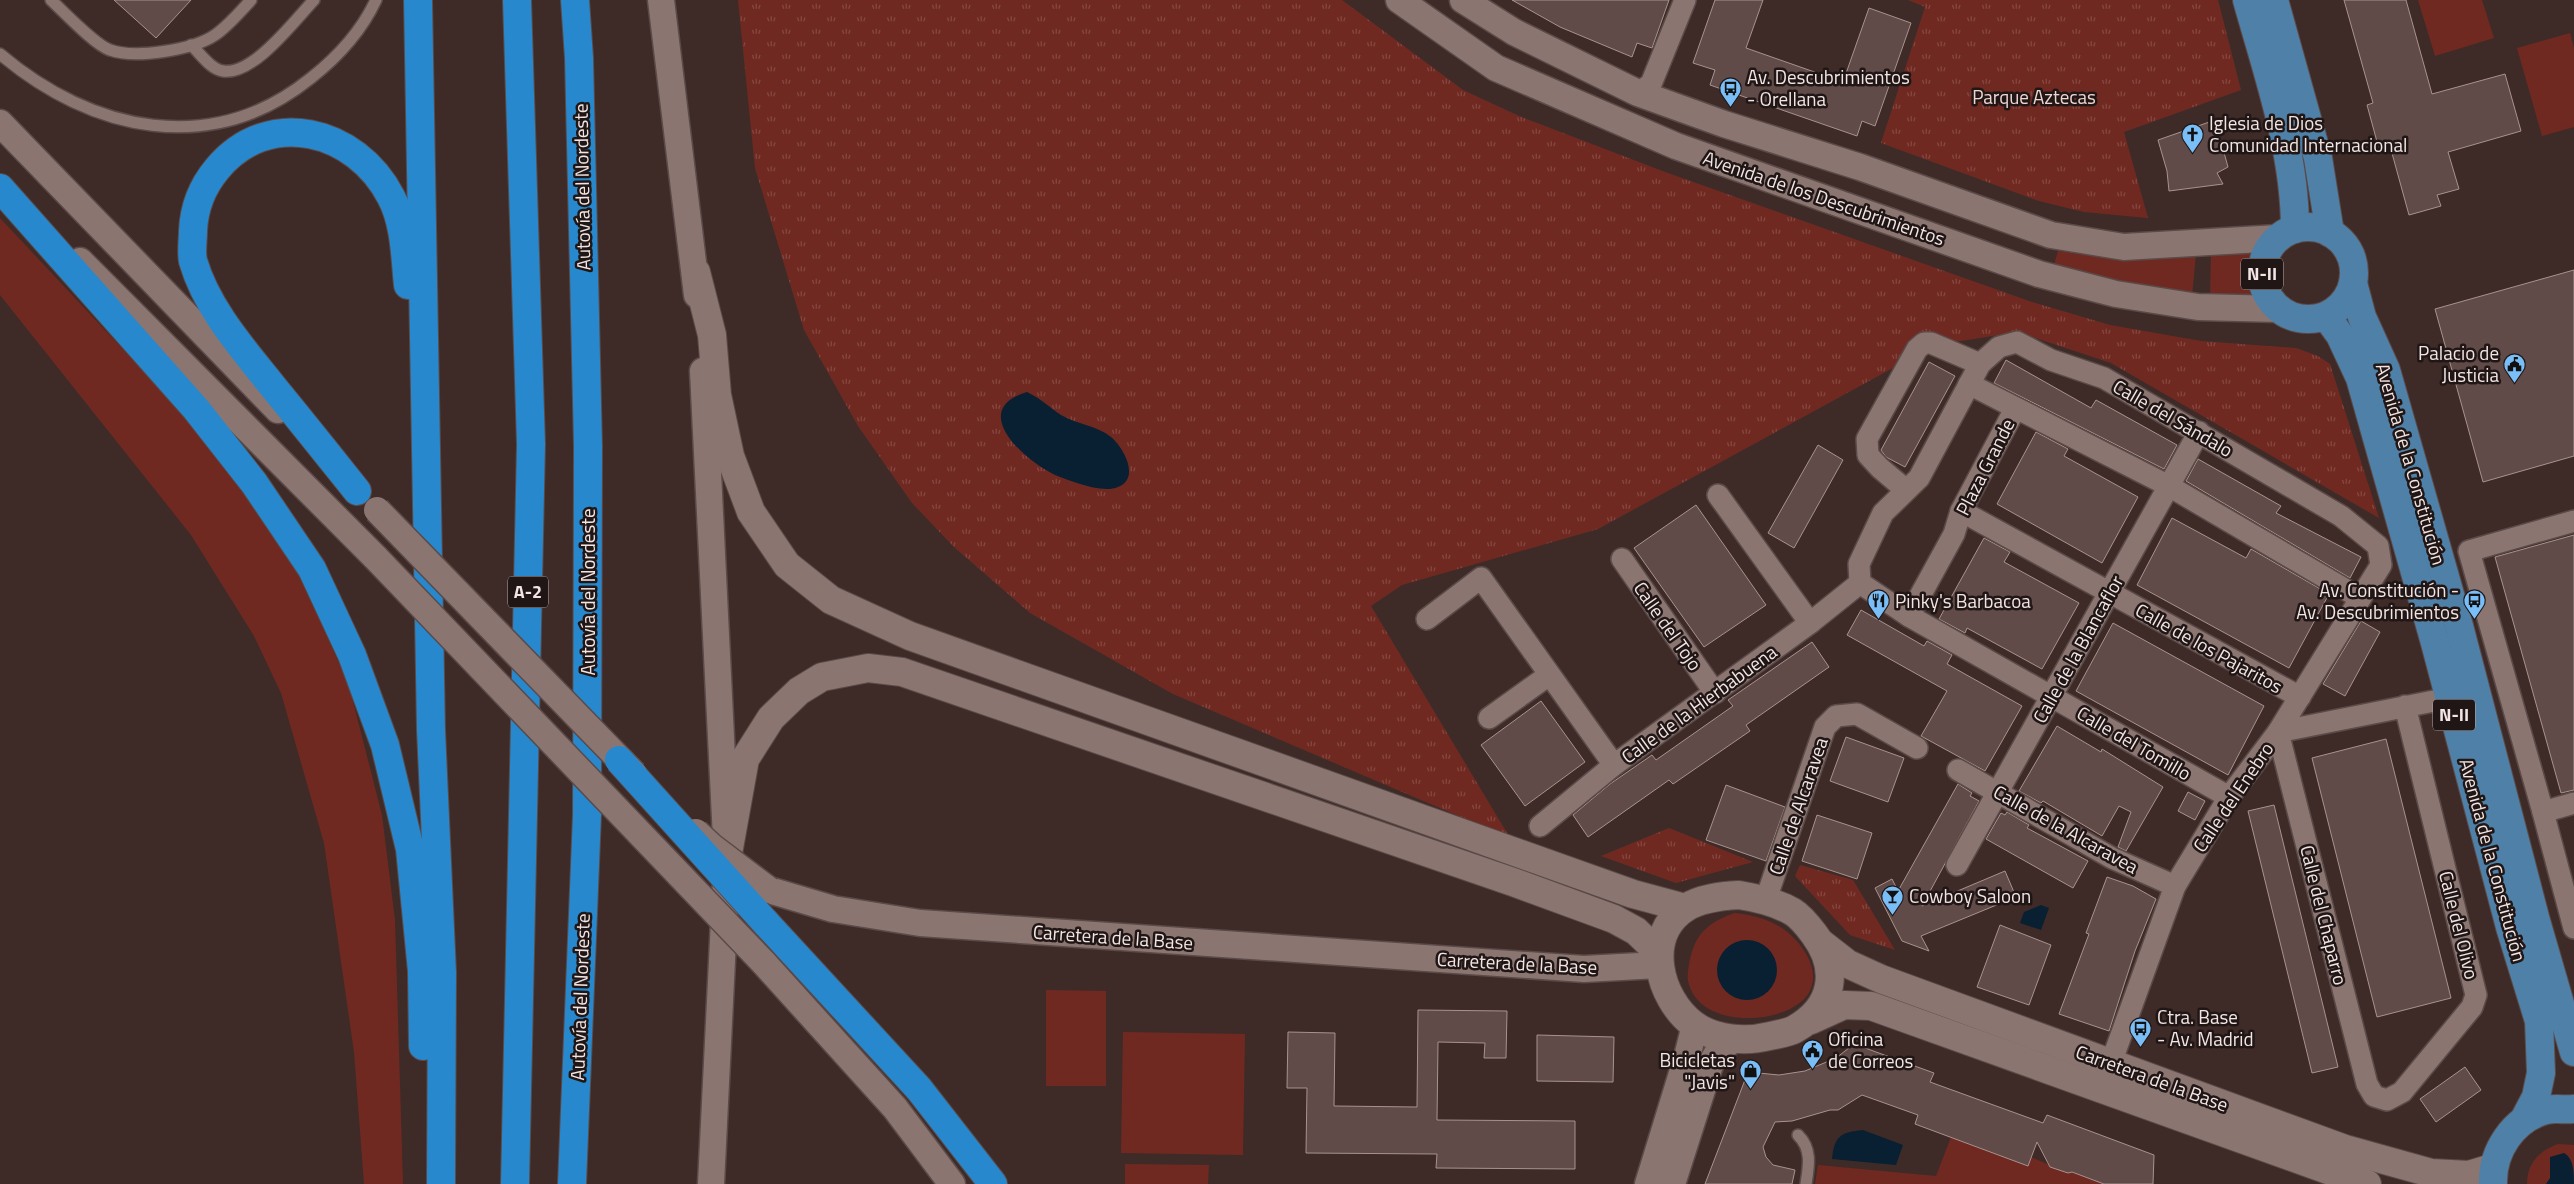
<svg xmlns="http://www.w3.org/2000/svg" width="2574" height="1184" viewBox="0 0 2574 1184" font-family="'Titillium Web',sans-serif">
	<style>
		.green { fill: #702921 }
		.park { fill: url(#park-tufts) }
		.water { fill: #082032 }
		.building { fill: #604b48; stroke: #a9928e }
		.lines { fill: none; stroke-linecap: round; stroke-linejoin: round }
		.service-casing { stroke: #5a4a48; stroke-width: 14 }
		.minor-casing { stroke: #5a4a48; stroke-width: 24 }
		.tertiary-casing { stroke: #5a4a48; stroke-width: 29 }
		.secondary-casing { stroke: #5a4a48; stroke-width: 30 }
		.primary-casing { stroke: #5a4a48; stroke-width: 30 }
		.motorway-casing { stroke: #5a4a48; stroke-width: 30 }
		.service { stroke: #8b7571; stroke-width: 11 }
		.minor { stroke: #8b7571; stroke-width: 21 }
		.tertiary { stroke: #8b7571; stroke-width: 26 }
		.secondary { stroke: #8b7571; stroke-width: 28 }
		.primary { stroke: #4f80a8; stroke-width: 28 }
		.motorway { stroke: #2788cd; stroke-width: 28 }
		.tertiary-bridge-casing { stroke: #5a4a48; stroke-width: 29; stroke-linecap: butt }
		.motorway-bridge-casing { stroke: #5a4a48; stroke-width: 30; stroke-linecap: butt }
		.tertiary-bridge { stroke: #8b7571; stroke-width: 26 }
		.motorway-bridge { stroke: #2788cd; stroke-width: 28 }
		.labels { text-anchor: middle; stroke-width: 5; stroke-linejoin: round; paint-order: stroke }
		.shield { fill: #1f1615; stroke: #b3a7a5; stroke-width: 1 }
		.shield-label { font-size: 18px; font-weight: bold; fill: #f2e5e3 }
		.poi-label { font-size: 19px; fill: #f2e5e3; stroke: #1f1615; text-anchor: start }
		.park-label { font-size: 19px; fill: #efd5d1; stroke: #1f1615 }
		.street-label { font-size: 19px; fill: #f2e5e3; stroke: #1f1615 }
	</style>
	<defs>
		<pattern id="park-tufts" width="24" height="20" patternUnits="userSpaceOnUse" patternTransform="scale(1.25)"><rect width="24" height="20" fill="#702921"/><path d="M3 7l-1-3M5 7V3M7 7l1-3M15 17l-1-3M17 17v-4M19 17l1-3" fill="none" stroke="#854841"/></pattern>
	</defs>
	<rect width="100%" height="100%" fill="#3e2b28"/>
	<g class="green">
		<polygon points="2418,0 2482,0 2494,38 2435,56"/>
		<polygon points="2570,33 2574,48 2574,127 2542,136 2517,48"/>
		<polygon points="0,218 192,423 242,486 304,584 349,686 382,815 395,920 403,1184 364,1184 354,1052 324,843 281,693 254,636 191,535 0,295"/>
		<path d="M2254,249C2247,267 2247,282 2255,301L2210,299L2211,251Z"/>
		<path d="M2058,251C2105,259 2149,259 2196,254L2192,296L2053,268Z"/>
		<path d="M1735,913C1752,915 1768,919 1782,928C1805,944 1827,978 1802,1001C1773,1026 1698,1027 1688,981C1687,973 1689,963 1691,955C1697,931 1713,920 1735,913Z"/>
		<polygon points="1046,990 1106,991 1106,1086 1046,1086"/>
		<polygon points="1123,1032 1245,1034 1243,1155 1121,1153"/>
		<polygon points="1951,1137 2031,1157 2068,1173 2071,1172 2108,1184 1815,1184 1818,1165 1936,1176"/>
		<path d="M2558,1144L2574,1145V1184H2527C2527,1163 2539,1151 2558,1144Z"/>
		<polygon points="1125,1164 1209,1165 1208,1184 1125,1184"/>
	</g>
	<g class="park">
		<polygon points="738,0 1342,0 1463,90 1519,116 1665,172 2029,301 2110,325 2201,341 2296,348 2318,356 2330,364 2379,518 2111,363 2018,332 1935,345 1598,529 1402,585 1371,606 1510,838 1173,694 1030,613 954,547 912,503 858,426 804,330 755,168"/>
		<polygon points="1908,0 2218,0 2241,90 2124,132 2148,218 2084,212 2039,201 1881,143 1925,7"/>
		<polygon points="1669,828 1753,862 1676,883 1601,856"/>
		<polygon points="1800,865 1853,880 1895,950 1850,935 1795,876"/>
	</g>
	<g class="water">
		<path d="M1027,392C1040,398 1049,407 1061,415C1076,424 1098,426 1111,437C1123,447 1141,478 1118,487C1102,494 1071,481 1055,475C1025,461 967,410 1027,392Z"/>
		<polygon points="2041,905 2049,908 2041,930 2020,923 2024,912"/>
		<circle cx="1747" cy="970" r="30"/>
		<path d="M1863,1130L1903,1145L1896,1165L1832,1159C1834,1136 1841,1132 1863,1130Z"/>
		<path d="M2564,1153C2574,1159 2574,1172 2574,1184H2546L2550,1178V1157Z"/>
	</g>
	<g class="building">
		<polygon points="114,0 191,0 156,38"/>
		<polygon points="1512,0 1669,0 1652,48 1637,43 1632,57 1560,27"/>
		<polygon points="1715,0 1763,0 1746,48 1843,82 1869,8 1911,23 1875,126 1862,121 1857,136 1710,85 1715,70 1693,63"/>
		<polygon points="2344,0 2406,0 2432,94 2505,74 2521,131 2448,152 2459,189 2437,195 2441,206 2409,215 2390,146 2379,149 2367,105 2373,103"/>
		<polygon points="2215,120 2228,167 2217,173 2223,184 2169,191 2167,171 2158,140"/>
		<polygon points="2574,270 2574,456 2483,482 2435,309"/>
		<polygon points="2006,360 2091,408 2096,400 2177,445 2164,469 1994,383"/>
		<polygon points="1929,362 1955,376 1905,467 1886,457 1881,450"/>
		<polygon points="2036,432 2068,449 2064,456 2138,497 2102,563 1997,504"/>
		<polygon points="1818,445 1843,460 1794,548 1768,533"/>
		<polygon points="2198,459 2281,506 2276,513 2361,557 2350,578 2186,481"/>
		<polygon points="1696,505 1766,605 1704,647 1634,548"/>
		<polygon points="2172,518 2246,558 2251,549 2329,594 2289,668 2137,585"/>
		<polygon points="2574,535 2574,790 2561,793 2495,557"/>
		<polygon points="1984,538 2010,552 2004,562 2079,603 2042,669 1967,628 1965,633 1939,619"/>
		<polygon points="1861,610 1924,646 1927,641 1952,655 1947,664 2022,706 1985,771 1921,736 1947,691 1847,635"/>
		<polygon points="2361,621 2380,632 2345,696 2323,684"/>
		<polygon points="2113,623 2264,706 2228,775 2076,691"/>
		<polygon points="1812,642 1829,667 1746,725 1750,731 1673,784 1669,780 1588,837 1573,815 1610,784 1652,755 1656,760 1733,706 1728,700"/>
		<polygon points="1541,701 1585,762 1525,806 1481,745"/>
		<polygon points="2057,726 2101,752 2102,749 2163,787 2126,851 2118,847 2131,812 2119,806 2102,836 2043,801 2041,803 2019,791"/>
		<polygon points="1846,737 1904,758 1888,802 1830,781"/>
		<polygon points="2386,739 2451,998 2377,1017 2312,758"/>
		<polygon points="1958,784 1972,793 1970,796 1979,801 1922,906 2005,871 2016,897 1921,936 1929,951 1902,941 1875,888 1892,879 1898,891"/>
		<polygon points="1726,785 1785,807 1766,861 1706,840"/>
		<polygon points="2188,792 2205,801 2195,820 2178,811"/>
		<polygon points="2274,805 2338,1067 2312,1073 2248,811"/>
		<polygon points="2007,812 2029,825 2027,828 2088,861 2073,888 1986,839 2001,813 2005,815"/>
		<polygon points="1817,815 1872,833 1857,879 1802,861"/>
		<polygon points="2107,877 2133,886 2156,899 2135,951 2109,1031 2059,1014 2089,934 2086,933"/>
		<polygon points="2000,925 2051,945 2029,1005 1977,987"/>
		<polygon points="1418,1010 1507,1011 1506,1058 1484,1058 1485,1043 1438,1042 1437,1120 1575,1121 1575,1169 1436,1168 1437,1154 1306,1153 1307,1088 1287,1088 1288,1032 1335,1033 1334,1106 1417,1107"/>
		<polygon points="1537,1035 1614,1037 1613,1082 1537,1081"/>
		<polygon points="1854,1044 1934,1073 1930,1082 2043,1123 2047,1115 2154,1155 2153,1184 2104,1184 2072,1172 2068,1173 2050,1167 2037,1142 2028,1166 1915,1124 1918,1115 1862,1095 1838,1110 1830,1110 1792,1121 1775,1122 1763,1147 1766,1157 1773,1165 1795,1170 1792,1184 1705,1184 1748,1072 1779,1075 1805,1071 1836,1058"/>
		<polygon points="2465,1067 2481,1090 2436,1122 2420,1099"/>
	</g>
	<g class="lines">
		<defs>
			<g id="service">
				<path d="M51,0C64,12 95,45 110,50C135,59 193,50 215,35C228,26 240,12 251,0"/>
				<path d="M191,45C200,53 210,69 223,71C253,76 295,20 314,0"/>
				<path d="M0,54C92,132 212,158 311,78C339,56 361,32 376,0"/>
				<path d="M1798,1135C1812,1149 1809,1165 1806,1184"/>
			</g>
			<g id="minor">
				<polyline points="1638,93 1651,84 1685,0"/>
				<polyline points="1969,384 2169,486 2360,598"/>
				<polyline points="1906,490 1880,468 1868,455 1867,439 1917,349 1924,343 1931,343 1980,364"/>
				<polyline points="1718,495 1810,623"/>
				<polyline points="1961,511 2300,697"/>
				<polyline points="2574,521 2469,551 2543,812 2574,803"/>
				<polyline points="1622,559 1715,693"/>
				<polyline points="1909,616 1954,534 1961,511 2015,409"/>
				<polyline points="1427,619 1481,578 1614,765"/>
				<polyline points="2405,706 2476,995 2472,1007 2402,1092 2387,1100 2374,1096 2367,1084 2278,732 2449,698"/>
				<polyline points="1489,718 1549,675"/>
				<polyline points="1958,770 2112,858 2175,886"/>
				<polyline points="2543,812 2574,928"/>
				<polyline points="1540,826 1614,765 1810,623 1860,583"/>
				<polyline points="1957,865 2199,432"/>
				<polyline points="1766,899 1825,727 1836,716 1857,714 1917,748"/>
				<polyline points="2111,1063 2175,886 2229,797 2278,732 2381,565 2378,546 2341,516 2104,378 2051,360 2017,342 1999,347 1980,364 1919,478 1883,513 1859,564 1860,583 1909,616 2229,797"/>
			</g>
			<g id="tertiary">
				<polyline points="661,0 697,295"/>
				<polyline points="1399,0 1496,68 1676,146 2039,274 2116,294 2198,307 2279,309"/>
				<polyline points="1463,0 1514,32 1638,93 1724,124 1860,167 2051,235 2124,247 2278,238"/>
				<polyline points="0,123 278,410"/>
				<polyline points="80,261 376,558"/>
				<polyline points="703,371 727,859 711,1184"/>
				<polyline points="769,890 833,909 920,923 1584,969 1659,965"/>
				<polyline points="763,962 895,1108 952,1184"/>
				<polyline points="1648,1184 1687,1057 1695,1025"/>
				<polyline points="1672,1184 1710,1065 1718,1052 1733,1039"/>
			</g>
			<g id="secondary">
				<polyline points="696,272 712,335 717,395 730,456 751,512 787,565 831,600 910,636 1633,894 1685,908"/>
				<polyline points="727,859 745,759 771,718 799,691 822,677 868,668 902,672 1513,882 1614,919 1636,931 1659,953"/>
				<path d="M1739,895C1758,898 1776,902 1793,912C1801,917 1808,926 1814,934C1840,969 1834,1007 1795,1029C1788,1033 1778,1034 1770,1036C1746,1042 1715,1040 1694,1025C1658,998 1643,936 1685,908C1701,898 1721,896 1739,895Z"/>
				<polyline points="1821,943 1848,964 1881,979 2345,1149 2431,1173 2469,1175 2492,1168"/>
				<polyline points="1811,1020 1844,1005 1871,1006 2367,1184"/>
			</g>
			<g id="primary">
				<path d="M2247,0C2268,75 2295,151 2295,229"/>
				<polyline points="2274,0 2318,158 2330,233"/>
				<circle cx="2308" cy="273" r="46"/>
				<polyline points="2353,283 2362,317 2386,370 2459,626 2536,921 2574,1052"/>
				<polyline points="2326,316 2340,335 2360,378 2435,643 2510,927 2539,1021 2541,1073 2536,1097 2524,1120"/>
				<path d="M2493,1184C2492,1151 2513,1119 2546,1110C2555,1108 2565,1110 2574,1109"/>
			</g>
			<g id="motorway">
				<polyline points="418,0 431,730 442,973 441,1184"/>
				<polyline points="0,188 196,409 254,483 312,569 352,655 385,745 410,849 422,971 423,1046"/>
				<path d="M357,491C329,456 302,422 274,388C243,349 207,309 193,261C191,252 193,240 193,231C194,207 202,187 217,169C268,107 356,129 391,197C405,223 405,257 408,285"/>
				<polyline points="766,923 919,1089 993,1184"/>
				<polyline points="515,1184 531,444 517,0"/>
				<polyline points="572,1184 587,815 588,446 579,58 575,0"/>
			</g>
		</defs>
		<use href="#service" class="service-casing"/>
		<use href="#minor" class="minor-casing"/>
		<use href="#tertiary" class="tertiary-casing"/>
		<use href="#secondary" class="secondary-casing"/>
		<use href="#primary" class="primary-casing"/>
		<use href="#motorway" class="motorway-casing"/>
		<use href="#service" class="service"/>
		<use href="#minor" class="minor"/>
		<use href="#tertiary" class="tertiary"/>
		<use href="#secondary" class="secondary"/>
		<use href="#primary" class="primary"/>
		<use href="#motorway" class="motorway"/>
		<defs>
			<g id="tertiary-bridge">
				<polyline points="377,510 634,774"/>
				<polyline points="376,558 763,962"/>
				<polyline points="696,832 712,847 769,890"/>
			</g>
			<polyline id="motorway-bridge" points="619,760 766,923"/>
		</defs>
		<use href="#tertiary-bridge" class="tertiary-bridge-casing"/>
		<use href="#motorway-bridge" class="motorway-bridge-casing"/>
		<use href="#tertiary-bridge" class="tertiary-bridge"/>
		<use href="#motorway-bridge" class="motorway-bridge"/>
	</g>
	<defs>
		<symbol id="bus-pin" viewBox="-11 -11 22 30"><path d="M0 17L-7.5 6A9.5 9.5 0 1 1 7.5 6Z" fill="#7abef8" stroke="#1f1615"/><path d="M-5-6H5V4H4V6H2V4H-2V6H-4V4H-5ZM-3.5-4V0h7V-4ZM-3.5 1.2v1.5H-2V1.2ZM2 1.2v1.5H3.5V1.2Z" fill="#111"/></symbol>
		<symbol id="church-pin" viewBox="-11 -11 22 30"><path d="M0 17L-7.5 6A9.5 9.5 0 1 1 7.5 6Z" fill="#7abef8" stroke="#1f1615"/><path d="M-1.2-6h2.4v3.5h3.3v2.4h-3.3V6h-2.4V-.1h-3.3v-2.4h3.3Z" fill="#111"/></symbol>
		<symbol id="civic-pin" viewBox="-11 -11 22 30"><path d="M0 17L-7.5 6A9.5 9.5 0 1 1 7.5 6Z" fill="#7abef8" stroke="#1f1615"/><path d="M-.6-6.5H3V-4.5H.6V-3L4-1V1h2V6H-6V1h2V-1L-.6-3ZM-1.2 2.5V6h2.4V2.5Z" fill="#111"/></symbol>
		<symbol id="restaurant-pin" viewBox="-11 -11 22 30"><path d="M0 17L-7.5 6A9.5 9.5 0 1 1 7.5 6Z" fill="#7abef8" stroke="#1f1615"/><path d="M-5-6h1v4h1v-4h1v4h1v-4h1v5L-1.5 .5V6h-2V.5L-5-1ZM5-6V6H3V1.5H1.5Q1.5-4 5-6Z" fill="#111"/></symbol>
		<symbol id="bar-pin" viewBox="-11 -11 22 30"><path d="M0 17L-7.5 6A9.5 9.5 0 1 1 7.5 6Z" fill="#7abef8" stroke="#1f1615"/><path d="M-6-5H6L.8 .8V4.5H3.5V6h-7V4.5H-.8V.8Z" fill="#111"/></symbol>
		<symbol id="shop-pin" viewBox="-11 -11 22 30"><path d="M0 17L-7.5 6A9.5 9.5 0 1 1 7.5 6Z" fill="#7abef8" stroke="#1f1615"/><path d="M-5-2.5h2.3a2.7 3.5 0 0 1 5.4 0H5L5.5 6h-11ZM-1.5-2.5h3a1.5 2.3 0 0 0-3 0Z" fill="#111"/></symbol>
	</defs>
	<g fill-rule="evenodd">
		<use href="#bus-pin" x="1718" y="76" width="25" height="34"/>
		<use href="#church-pin" x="2180" y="122" width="25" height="34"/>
		<use href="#civic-pin" x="2502" y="352" width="25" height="34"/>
		<use href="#restaurant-pin" x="1866" y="588" width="25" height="34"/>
		<use href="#bus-pin" x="2462" y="588" width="25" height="34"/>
		<use href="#bar-pin" x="1880" y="884" width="25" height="34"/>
		<use href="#bus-pin" x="2128" y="1016" width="25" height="34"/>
		<use href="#civic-pin" x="1800" y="1038" width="25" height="34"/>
		<use href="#shop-pin" x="1738" y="1058" width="25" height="34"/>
	</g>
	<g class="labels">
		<g class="shield">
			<rect x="2241" y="258.5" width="42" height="31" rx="4"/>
			<rect x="508" y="576.5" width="40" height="31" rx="4"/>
			<rect x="2433" y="699.5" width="42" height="31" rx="4"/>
		</g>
		<g class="shield-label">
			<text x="2262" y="280">N-II</text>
			<text x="528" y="598">A-2</text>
			<text x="2454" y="721">N-II</text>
		</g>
		<g class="poi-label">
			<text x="1747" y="84">Av. Descubrimientos<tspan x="1747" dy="22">- Orellana</tspan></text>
			<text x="2209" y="130">Iglesia de Dios<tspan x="2209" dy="22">Comunidad Internacional</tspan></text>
			<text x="2499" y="360" text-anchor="end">Palacio de<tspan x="2499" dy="22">Justicia</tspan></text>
			<text x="2459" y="597" text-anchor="end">Av. Constitución -<tspan x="2459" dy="22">Av. Descubrimientos</tspan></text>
			<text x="1895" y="608">Pinky's Barbacoa</text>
			<text x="1909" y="903">Cowboy Saloon</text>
			<text x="2157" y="1024">Ctra. Base<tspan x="2157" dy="22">- Av. Madrid</tspan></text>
			<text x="1828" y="1046">Oficina<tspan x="1828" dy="22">de Correos</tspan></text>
			<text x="1735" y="1067" text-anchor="end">Bicicletas<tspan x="1735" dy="22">"Javis"</tspan></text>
		</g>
		<g class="park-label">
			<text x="2034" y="104">Parque Aztecas</text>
		</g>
		<g class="street-label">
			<text transform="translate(582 187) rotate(-91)" y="7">Autovía del Nordeste</text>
			<text transform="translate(1824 198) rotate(19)" y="7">Avenida de los Descubrimientos</text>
			<text transform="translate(2173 418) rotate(30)" y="7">Calle del Sándalo</text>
			<text transform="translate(2411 464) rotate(74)" y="7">Avenida de la Constitución</text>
			<text transform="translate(1985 467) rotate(-63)" y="7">Plaza Grande</text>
			<text transform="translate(588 592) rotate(-90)" y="7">Autovía del Nordeste</text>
			<text transform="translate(1668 626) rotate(55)" y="7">Calle del Tojo</text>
			<text transform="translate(2209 648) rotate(29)" y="7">Calle de los Pajaritos</text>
			<text transform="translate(2078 649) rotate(-61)" y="7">Calle de la Blancaflor</text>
			<text transform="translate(1699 704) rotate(-36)" y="7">Calle de la Hierbabuena</text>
			<text transform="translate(2134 743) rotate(30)" y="7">Calle del Tomillo</text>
			<text transform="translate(2233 797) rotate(-56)" y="7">Calle del Enebro</text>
			<text transform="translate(1798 806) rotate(-71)" y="7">Calle de Alcaravea</text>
			<text transform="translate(2066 829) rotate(29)" y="7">Calle de la Alcaravea</text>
			<text transform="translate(2493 860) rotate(75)" y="7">Avenida de la Constitución</text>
			<text transform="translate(2324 915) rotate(76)" y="7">Calle del Chaparro</text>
			<text transform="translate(2459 925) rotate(76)" y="7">Calle del Olivo</text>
			<text transform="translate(1113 937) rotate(4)" y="7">Carretera de la Base</text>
			<text transform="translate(1517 963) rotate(3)" y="7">Carretera de la Base</text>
			<text transform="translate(580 997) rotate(-88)" y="7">Autovía del Nordeste</text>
			<text transform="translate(2152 1078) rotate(20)" y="7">Carretera de la Base</text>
		</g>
	</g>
</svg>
